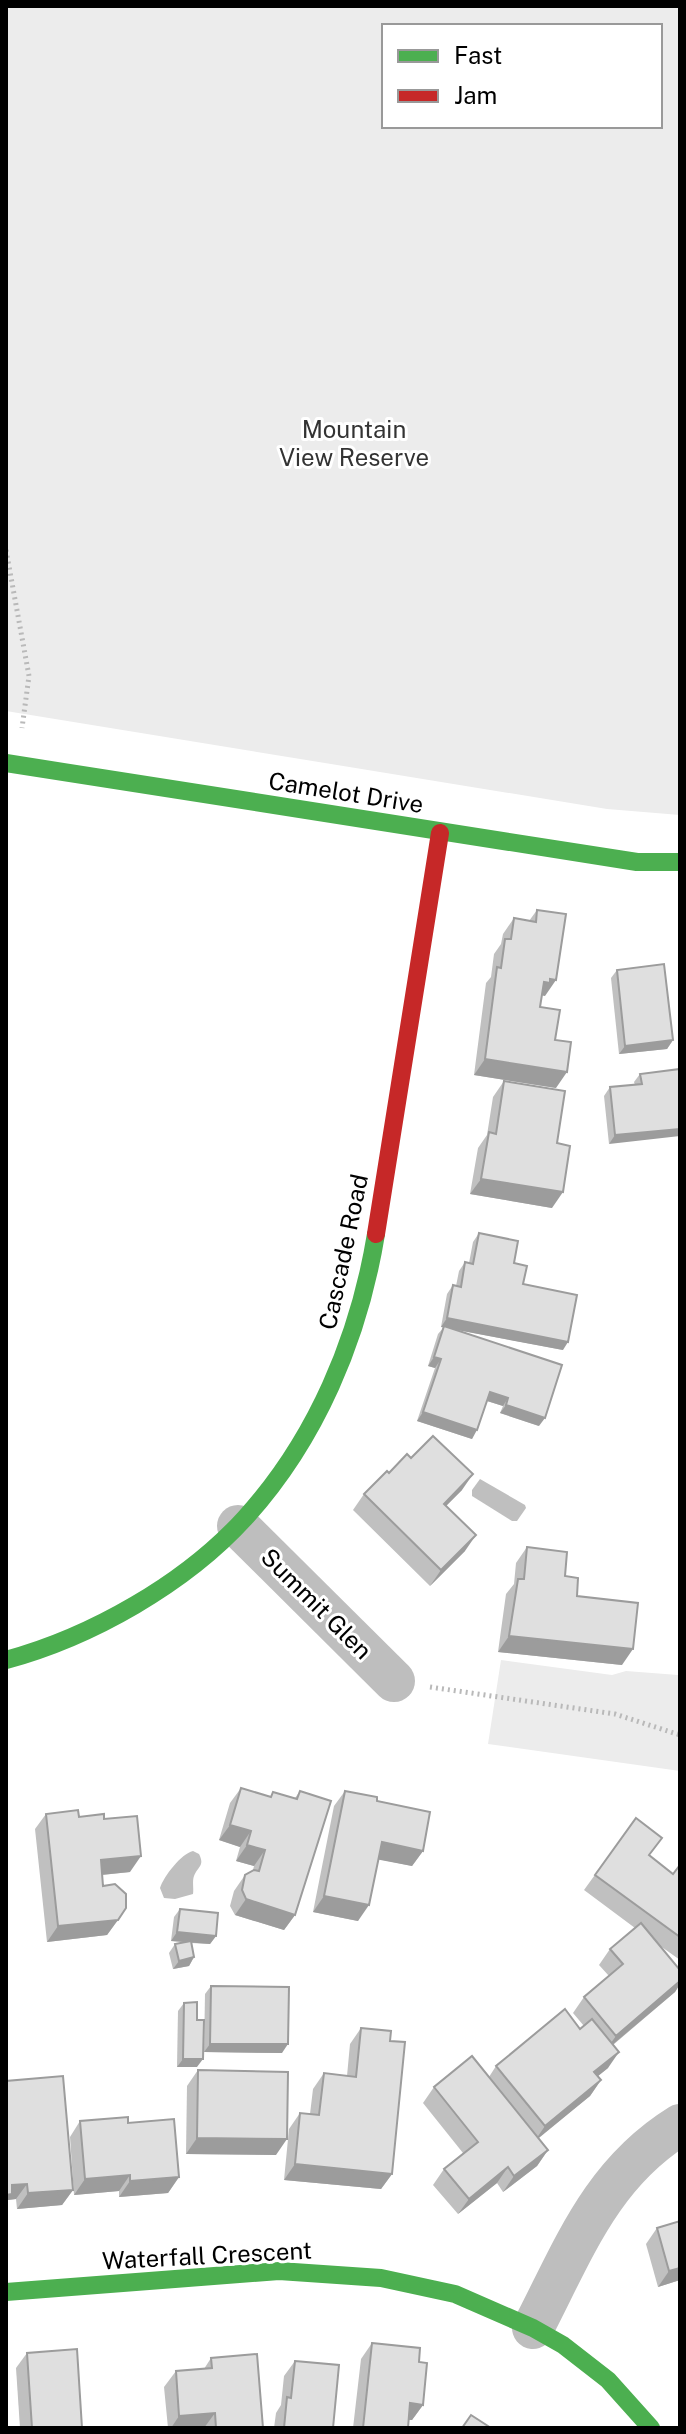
<svg xmlns="http://www.w3.org/2000/svg" width="686" height="2434" viewBox="0 0 686 2434" font-family="'Public Sans',sans-serif">
	<style>
		.green { fill: #ececec; fill-rule: evenodd }
		.water { fill: #bfbfbf }
		.lines { fill: none; stroke-linecap: round; stroke-linejoin: round }
		.path { stroke: #b9b9b9; stroke-width: 5; stroke-dasharray: 2 4; stroke-linecap: butt }
		.street { stroke: #bebebe; stroke-width: 42 }
		.fast { stroke: #4caf50; stroke-width: 18 }
		.jam { stroke: #c62828; stroke-width: 18 }
		.wall { fill: #c0c0c0 }
		.shaded-wall { fill: #9c9c9c }
		.building { fill: #dfdfdf; stroke: #9c9c9c; stroke-width: 2 }
		.labels { text-anchor: middle; stroke-width: 6; stroke-linejoin: round; paint-order: stroke }
		.park-label { font-size: 24px; fill: #333; stroke: #fff }
		.street-label { font-size: 24px; fill: #000; stroke: #fff }
	</style>
	<rect width="100%" height="100%" fill="#fff"/>
	<g class="green">
		<path d="M6,6H680V815L607,809L6,711ZM384,26H660V126H384Z"/>
		<polygon points="501,1660 612,1675 626,1671 678,1675 680,1678 680,1771 488,1744"/>
	</g>
	<g class="water">
		<polygon points="480,1479 525,1505 526,1508 517,1521 512,1521 472,1496 472,1490"/>
		<path d="M193,1851L199,1854C205,1866 198,1866 194,1876C192,1881 194,1889 193,1894L175,1899L164,1898L160,1888C164,1876 181,1854 193,1851Z"/>
	</g>
	<g class="lines">
		<g class="path">
			<polyline points="6,550 29,676 22,728"/>
			<polyline points="430,1687 615,1714 680,1735"/>
		</g>
		<g class="street">
			<polyline points="238,1526 394,1681"/>
			<path d="M533,2328C574,2249 601,2174 680,2125"/>
		</g>
		<g class="fast">
			<polyline points="6,763 637,862 680,862"/>
			<path d="M6,1660C91,1637 185,1584 245,1518C316,1440 359,1338 376,1234"/>
			<polyline points="6,2292 279,2271 381,2278 455,2294 533,2328 563,2345 608,2380 651,2428"/>
		</g>
		<polyline class="jam" points="376,1234 440,833"/>
	</g>
	<g class="wall">
		<polygon points="537,910 545,996 542,995 540,1007 555,1040 556,1088 474,1075 486,983 491,977 494,954 501,944 503,934 514,918 529,921"/>
		<polygon points="617,970 673,1040 667,1049 619,1054 611,978"/>
		<polygon points="680,1069 609,1144 604,1096 610,1087 635,1085 634,1082 640,1074"/>
		<polygon points="504,1081 557,1143 552,1208 470,1194 478,1148 487,1135 493,1097"/>
		<polygon points="479,1233 514,1263 523,1284 563,1350 453,1329 539,1426 500,1413 503,1406 487,1401 472,1439 417,1421 435,1368 428,1366 438,1334 444,1327 441,1327 447,1294 453,1285 456,1286 459,1271 465,1262 469,1263 473,1242"/>
		<polygon points="411,1458 462,1490 446,1506 465,1551 430,1586 353,1510 364,1494 389,1473"/>
		<polygon points="527,1547 565,1576 622,1665 498,1652 506,1594 514,1584 516,1563"/>
		<polygon points="241,1788 270,1797 273,1792 295,1798 300,1791 295,1915 284,1930 235,1915 230,1906 234,1891 245,1875 253,1870 254,1866 236,1861 240,1847 219,1840 230,1803"/>
		<polygon points="345,1791 377,1801 423,1851 412,1866 378,1859 358,1921 313,1912 334,1806"/>
		<polygon points="46,1814 104,1819 130,1872 102,1875 103,1886 126,1908 107,1935 47,1942 35,1829"/>
		<polygon points="636,1818 649,1856 673,1874 680,1865 680,1960 659,1945 680,1970 680,1984 675,1992 613,2045 608,2068 598,2076 601,2080 590,2096 538,2138 548,2150 537,2166 503,2192 497,2183 458,2214 433,2185 444,2169 463,2153 423,2103 434,2087 489,2077 496,2066 580,2029 584,2026 573,2013 584,1997 609,1976 599,1965 610,1949 635,1928 584,1890"/>
		<polygon points="180,1909 216,1936 210,1944 191,1943 194,1957 189,1966 173,1969 169,1953 175,1944 185,1942 171,1941 174,1917"/>
		<polygon points="211,1986 282,2053 204,2052 205,1994"/>
		<polygon points="184,2003 197,2067 177,2067 178,2011"/>
		<polygon points="361,2028 392,2174 381,2189 284,2180 289,2129 300,2113 310,2114 313,2089 324,2073 347,2076 350,2044"/>
		<polygon points="198,2070 276,2155 186,2154 187,2086"/>
		<polygon points="6,2081 73,2190 62,2205 17,2209 16,2199 8,2200"/>
		<polygon points="80,2121 128,2123 179,2177 168,2193 119,2197 119,2191 74,2195 70,2137"/>
		<polygon points="680,2221 680,2280 658,2287 646,2244 657,2228"/>
		<polygon points="372,2343 419,2362 423,2405 412,2420 409,2420 408,2428 353,2428 361,2359"/>
		<polygon points="27,2353 82,2428 20,2428 16,2368"/>
		<polygon points="211,2358 263,2428 168,2428 164,2387 176,2371 204,2369"/>
		<polygon points="295,2361 333,2428 274,2428 276,2413 281,2405 284,2376"/>
	</g>
	<g class="shaded-wall">
		<polygon points="550,979 556,980 545,996 541,995 544,982"/>
		<polygon points="673,1040 667,1049 619,1054 625,1046"/>
		<polygon points="485,1059 567,1072 556,1088 474,1075"/>
		<polygon points="680,1129 680,1136 609,1144 615,1135"/>
		<polygon points="481,1179 563,1192 552,1208 470,1194"/>
		<polygon points="447,1318 568,1342 563,1350 441,1327"/>
		<polygon points="434,1357 441,1359 435,1368 428,1366"/>
		<polygon points="490,1392 508,1398 503,1406 484,1400"/>
		<polygon points="506,1405 545,1418 539,1426 500,1413"/>
		<polygon points="423,1412 477,1430 472,1439 417,1421"/>
		<polygon points="473,1474 462,1490 433,1519 444,1504"/>
		<polygon points="476,1535 465,1551 430,1586 441,1570"/>
		<polygon points="509,1636 633,1649 622,1665 498,1652"/>
		<polygon points="230,1825 251,1831 240,1847 219,1840"/>
		<polygon points="382,1842 423,1851 412,1866 370,1858"/>
		<polygon points="247,1845 265,1850 254,1866 236,1861"/>
		<polygon points="141,1856 130,1872 90,1876 101,1860"/>
		<polygon points="324,1896 369,1905 358,1921 313,1912"/>
		<polygon points="246,1899 295,1915 284,1930 235,1915"/>
		<polygon points="118,1920 107,1935 47,1942 58,1926"/>
		<polygon points="177,1932 216,1936 210,1944 171,1941"/>
		<polygon points="194,1957 189,1966 173,1969 179,1961"/>
		<polygon points="680,1981 680,1984 675,1992 605,2051 616,2036"/>
		<polygon points="210,2044 288,2044 282,2053 204,2052"/>
		<polygon points="619,2052 608,2068 583,2088 594,2072"/>
		<polygon points="183,2059 203,2059 197,2067 177,2067"/>
		<polygon points="601,2080 590,2096 534,2142 545,2126"/>
		<polygon points="197,2138 287,2139 276,2155 186,2154"/>
		<polygon points="548,2150 537,2166 503,2192 514,2176"/>
		<polygon points="295,2164 392,2174 381,2189 284,2180"/>
		<polygon points="508,2167 497,2183 458,2214 469,2199"/>
		<polygon points="130,2175 119,2191 74,2195 85,2179"/>
		<polygon points="179,2177 168,2193 119,2197 130,2181"/>
		<polygon points="27,2184 16,2199 8,2200 6,2204 6,2193 12,2185"/>
		<polygon points="73,2190 62,2205 17,2209 28,2193"/>
		<polygon points="680,2268 680,2280 658,2287 669,2271"/>
		<polygon points="410,2403 423,2405 412,2420 399,2419"/>
		<polygon points="215,2413 204,2428 171,2428 179,2416"/>
	</g>
	<g class="building">
		<polygon points="537,910 566,914 556,980 550,979 550,983 544,982 540,1007 560,1010 555,1040 571,1042 567,1072 485,1059 497,967 501,968 505,939 511,939 514,918 536,922"/>
		<polygon points="664,964 673,1040 625,1046 617,970"/>
		<polygon points="680,1069 680,1129 615,1135 610,1087 642,1084 640,1074"/>
		<polygon points="504,1081 565,1091 557,1143 570,1146 563,1192 481,1179 489,1132 496,1134"/>
		<polygon points="479,1233 518,1241 514,1263 527,1266 523,1284 577,1295 568,1342 447,1318 453,1285 461,1287 465,1262 473,1264"/>
		<polygon points="444,1326 562,1365 545,1418 506,1405 508,1398 490,1392 477,1430 423,1412 441,1359 434,1357"/>
		<polygon points="433,1436 473,1474 444,1504 476,1535 441,1570 364,1494 387,1471 389,1473 407,1454 411,1458"/>
		<polygon points="527,1547 567,1552 565,1576 578,1578 577,1596 638,1603 633,1649 509,1636 518,1579 524,1579"/>
		<polygon points="241,1788 271,1797 273,1792 297,1799 300,1791 331,1801 295,1915 246,1899 242,1890 245,1875 254,1870 259,1871 265,1850 247,1845 251,1831 230,1825"/>
		<polygon points="345,1791 377,1797 377,1801 430,1812 423,1851 382,1842 369,1905 324,1896"/>
		<polygon points="78,1810 79,1817 104,1814 104,1819 137,1816 141,1856 101,1860 103,1886 115,1884 126,1894 126,1908 118,1920 58,1926 46,1814"/>
		<polygon points="636,1818 662,1838 649,1855 673,1874 680,1865 680,1937 595,1875"/>
		<polygon points="180,1909 218,1913 216,1936 177,1932"/>
		<polygon points="641,1923 680,1970 680,1981 616,2036 584,1997 623,1964 610,1949"/>
		<polygon points="191,1941 194,1957 179,1961 175,1944"/>
		<polygon points="211,1986 289,1987 288,2044 210,2044"/>
		<polygon points="197,2002 197,2020 204,2020 203,2059 183,2059 184,2003"/>
		<polygon points="565,2009 580,2029 592,2019 619,2052 594,2072 601,2080 545,2126 496,2066"/>
		<polygon points="361,2028 391,2031 390,2041 405,2042 392,2174 295,2164 300,2113 319,2115 324,2073 356,2077"/>
		<polygon points="472,2056 548,2150 514,2176 508,2167 469,2199 444,2169 478,2142 434,2087"/>
		<polygon points="198,2070 288,2072 287,2139 197,2138"/>
		<polygon points="63,2076 73,2190 28,2193 27,2184 12,2185 12,2194 6,2195 6,2081"/>
		<polygon points="128,2117 128,2123 174,2119 179,2177 130,2181 130,2175 85,2179 80,2121"/>
		<polygon points="680,2221 680,2268 669,2271 657,2228"/>
		<polygon points="372,2343 420,2348 419,2362 427,2363 423,2405 410,2403 408,2428 363,2428"/>
		<polygon points="77,2349 82,2428 32,2428 27,2353"/>
		<polygon points="257,2354 263,2428 216,2428 215,2413 179,2416 176,2371 212,2368 211,2358"/>
		<polygon points="295,2361 339,2365 333,2428 284,2428 287,2397 291,2398"/>
		<polygon points="471,2415 491,2428 462,2428"/>
	</g>
	<g class="labels">
		<g class="park-label">
			<text x="354" y="438">Mountain<tspan x="354" dy="28">View Reserve</tspan></text>
		</g>
		<g class="street-label">
			<text transform="translate(346 793) rotate(9)" y="8">Camelot Drive</text>
			<text transform="translate(344 1252) rotate(-78)" y="8">Cascade Road</text>
			<text transform="translate(316 1604) rotate(45)" y="8">Summit Glen</text>
			<text transform="translate(207 2256) rotate(-3)" y="8">Waterfall Crescent</text>
		</g>
	</g>
	<rect width="686" height="2434" fill="none" stroke="#000000" stroke-width="16"/>
	<rect x="382" y="24" width="280" height="104" fill="#ffffff" stroke="#999999" stroke-width="2"/>
	<rect x="398" y="50" width="40" height="12" fill="#4caf50" stroke="#999999" stroke-width="2"/>
	<text x="454" y="64" font-size="24" fill="#000000">Fast</text>
	<rect x="398" y="90" width="40" height="12" fill="#c62828" stroke="#999999" stroke-width="2"/>
	<text x="454" y="104" font-size="24" fill="#000000">Jam</text>
</svg>
